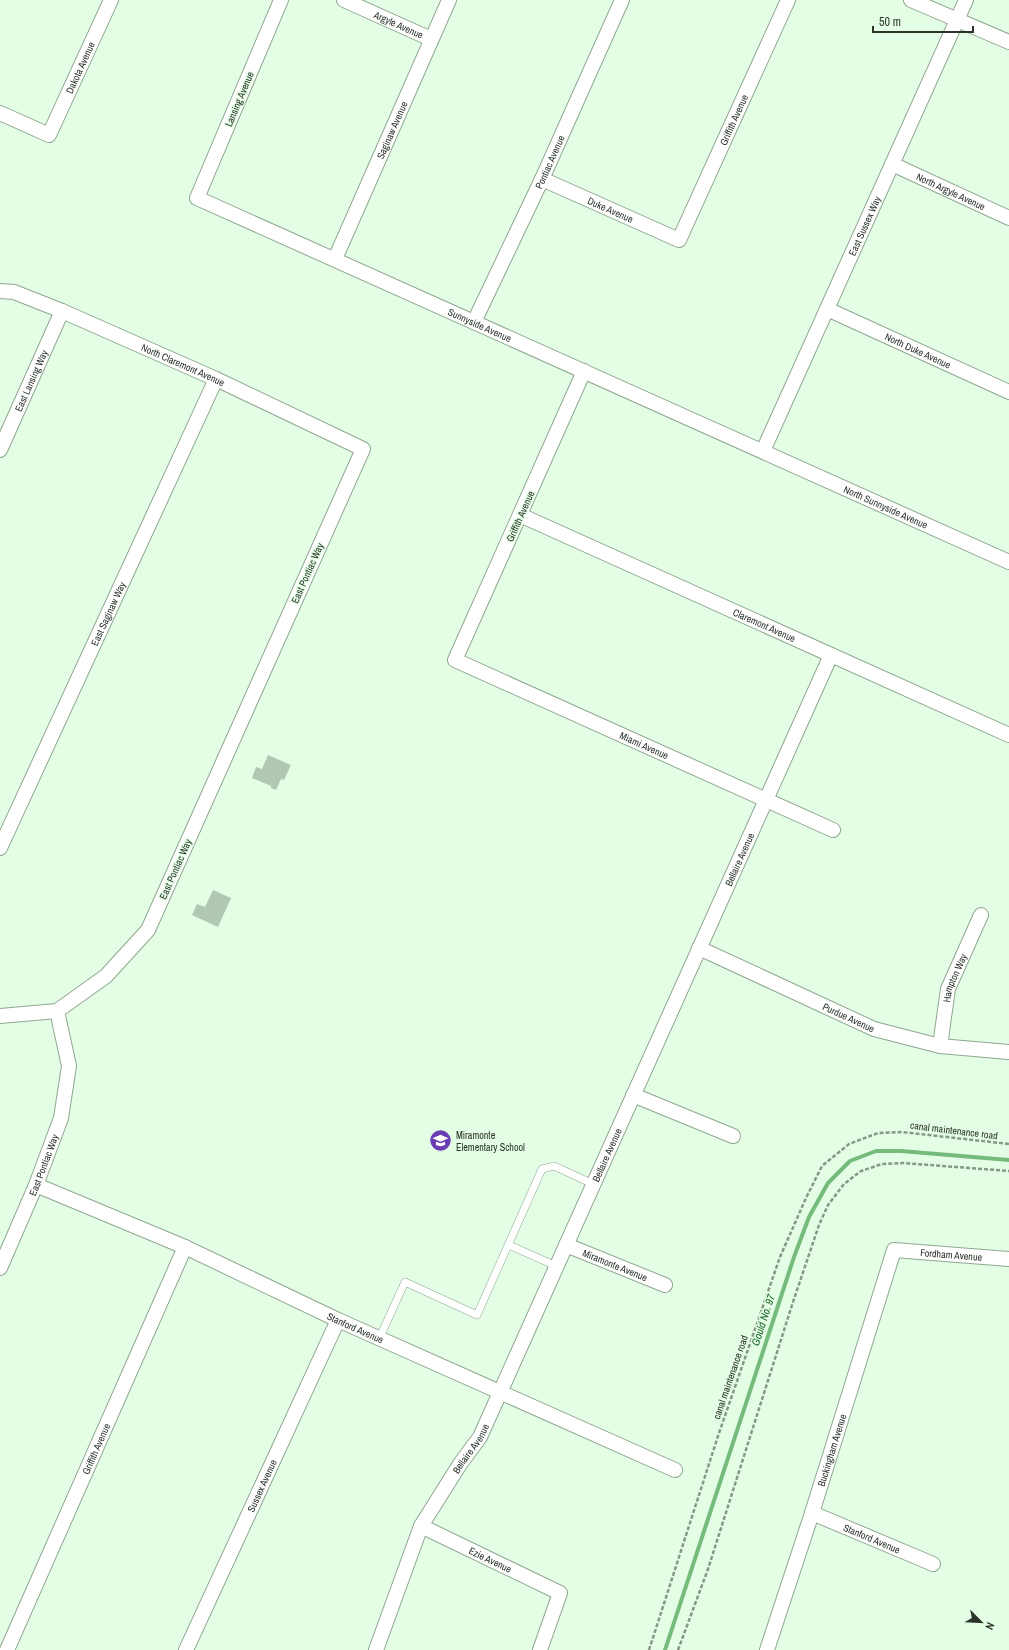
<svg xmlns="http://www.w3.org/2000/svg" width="1009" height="1650" viewBox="0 0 1009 1650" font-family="'Archivo Narrow',sans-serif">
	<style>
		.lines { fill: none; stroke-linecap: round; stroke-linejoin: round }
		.stream { stroke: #75bc7c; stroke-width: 4 }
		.building { fill: #b0c8b1 }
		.lane-casing { stroke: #90a791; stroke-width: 8 }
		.street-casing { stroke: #90a791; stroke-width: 16 }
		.path { stroke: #879888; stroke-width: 2.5; stroke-dasharray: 4 2; stroke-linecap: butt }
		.lane { stroke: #fff; stroke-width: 7 }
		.street { stroke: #fff; stroke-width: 14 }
		.labels { text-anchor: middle; stroke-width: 3; stroke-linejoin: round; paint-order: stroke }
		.street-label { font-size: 10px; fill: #2a332a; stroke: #e4fde5 }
		.poi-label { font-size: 10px; fill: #2a332a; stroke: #e4fde5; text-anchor: start }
		.water-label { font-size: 11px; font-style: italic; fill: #1e672b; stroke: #e4fde5 }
	</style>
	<rect width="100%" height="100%" fill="#e4fde5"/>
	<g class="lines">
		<polyline class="stream" points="665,1650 794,1257 809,1217 828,1183 850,1161 876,1151 901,1151 1009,1160"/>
	</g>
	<g class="building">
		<polygon points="268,755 291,765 284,780 281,779 276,790 271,788 271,786 252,778 256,767 262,769"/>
		<polygon points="213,890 231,898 218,927 192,915 197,904 205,907"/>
	</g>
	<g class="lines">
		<defs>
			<g id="lane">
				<polyline points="509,1245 556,1266"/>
				<polyline points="379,1339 405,1282 477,1315 542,1169 554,1166 593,1184"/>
			</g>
			<g id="street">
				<path id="s1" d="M281,0L197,198L1009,562"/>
				<path id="s2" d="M344,0L431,39"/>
				<polyline points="911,0 1009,42"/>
				<path id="s3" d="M0,113L49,135L111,0"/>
				<path id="s4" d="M892,164L1009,218"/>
				<path id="s5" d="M542,179L679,240L788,0"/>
				<path id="s6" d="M335,259L449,0"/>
				<path id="s7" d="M0,291L14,292L62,311L216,379L363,449L148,930L106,976L57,1011L0,1016"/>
				<path id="s8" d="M827,309L1009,392"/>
				<path id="s9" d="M474,322L542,179L622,0"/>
				<path id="s10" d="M584,371L455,660L833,830"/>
				<path id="s11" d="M0,450L62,311"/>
				<path id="s12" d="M763,451L966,0"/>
				<path id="s13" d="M520,515L1009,735"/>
				<path id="s14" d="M0,848L216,379"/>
				<path id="s15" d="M699,948L874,1029L940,1046L1009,1052"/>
				<path id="s16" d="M940,1046L948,989L981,915"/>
				<polyline points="633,1095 733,1136"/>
				<path id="s17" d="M36,1185L185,1247L338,1320L675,1470"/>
				<path id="s18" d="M566,1245L665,1285"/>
				<path id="s19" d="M0,1268L36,1185L61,1118L69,1066L57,1011"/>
				<path id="s20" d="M812,1513L933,1564"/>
				<path id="s21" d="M421,1526L560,1593L540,1650"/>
				<path id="s22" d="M7,1650L185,1247"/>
				<path id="s23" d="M186,1650L338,1320"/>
				<path id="s24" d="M376,1650L421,1526L460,1464L480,1437L831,655"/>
				<path id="s25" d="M767,1650L812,1513L894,1250L1009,1259"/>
			</g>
		</defs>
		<use href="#lane" class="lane-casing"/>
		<use href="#street" class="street-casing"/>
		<g class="path">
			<polyline points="649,1650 718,1436 780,1257 806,1198 822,1166 849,1144 878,1133 902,1132 1009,1144"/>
			<polyline points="678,1650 708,1569 793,1302 819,1225 828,1205 844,1184 861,1171 882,1164 903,1163 1009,1171"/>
		</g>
		<use href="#lane" class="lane"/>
		<use href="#street" class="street"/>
	</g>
	<defs>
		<symbol id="school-disc" viewBox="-11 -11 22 22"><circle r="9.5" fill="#6b3db5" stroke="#e4fde5"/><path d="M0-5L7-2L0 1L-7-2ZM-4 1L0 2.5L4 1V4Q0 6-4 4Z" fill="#fff"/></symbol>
	</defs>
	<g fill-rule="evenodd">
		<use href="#school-disc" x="428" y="1128" width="25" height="25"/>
	</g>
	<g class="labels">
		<g class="street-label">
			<text dy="4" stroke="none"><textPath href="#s2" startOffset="60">Argyle Avenue</textPath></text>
			<text dy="4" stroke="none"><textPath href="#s3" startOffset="128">Dakota Avenue</textPath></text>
			<text transform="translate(239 99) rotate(-67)" y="4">Lansing Avenue</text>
			<text dy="4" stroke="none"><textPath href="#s5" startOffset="282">Griffith Avenue</textPath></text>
			<text dy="4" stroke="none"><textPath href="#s6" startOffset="141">Saginaw Avenue</textPath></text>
			<text dy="4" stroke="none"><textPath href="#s9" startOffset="177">Pontiac Avenue</textPath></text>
			<text dy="4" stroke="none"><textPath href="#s4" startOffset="65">North Argyle Avenue</textPath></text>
			<text dy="4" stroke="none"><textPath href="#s5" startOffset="75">Duke Avenue</textPath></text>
			<text dy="4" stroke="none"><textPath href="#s12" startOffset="247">East Sussex Way</textPath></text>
			<text dy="4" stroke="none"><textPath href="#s1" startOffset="525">Sunnyside Avenue</textPath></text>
			<text dy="4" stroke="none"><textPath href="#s8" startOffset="100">North Duke Avenue</textPath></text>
			<text dy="4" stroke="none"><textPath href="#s7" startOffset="198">North Claremont Avenue</textPath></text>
			<text dy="4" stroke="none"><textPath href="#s11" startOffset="76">East Lansing Way</textPath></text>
			<text dy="4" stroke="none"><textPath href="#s1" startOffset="970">North Sunnyside Avenue</textPath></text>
			<text transform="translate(520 516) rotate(-66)" y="4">Griffith Avenue</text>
			<text transform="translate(307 573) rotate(-66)" y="4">East Pontiac Way</text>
			<text dy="4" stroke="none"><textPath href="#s14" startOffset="258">East Saginaw Way</textPath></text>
			<text dy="4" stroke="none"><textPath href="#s13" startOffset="268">Claremont Avenue</textPath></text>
			<text dy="4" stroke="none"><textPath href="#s10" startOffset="524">Miami Avenue</textPath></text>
			<text dy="4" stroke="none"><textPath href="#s24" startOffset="872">Bellaire Avenue</textPath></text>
			<text transform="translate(175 869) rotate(-66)" y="4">East Pontiac Way</text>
			<text dy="4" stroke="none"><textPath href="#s16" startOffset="70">Hampton Way</textPath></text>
			<text dy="4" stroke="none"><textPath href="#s15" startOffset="165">Purdue Avenue</textPath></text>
			<text transform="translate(954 1130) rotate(7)" y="4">canal maintenance road</text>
			<text dy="4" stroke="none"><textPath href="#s24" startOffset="548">Bellaire Avenue</textPath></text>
			<text dy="4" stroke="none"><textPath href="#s19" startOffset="112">East Pontiac Way</textPath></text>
			<text dy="4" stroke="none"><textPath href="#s25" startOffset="477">Fordham Avenue</textPath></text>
			<text dy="4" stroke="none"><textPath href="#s18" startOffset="53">Miramonte Avenue</textPath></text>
			<text dy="4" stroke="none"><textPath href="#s17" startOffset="350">Stanford Avenue</textPath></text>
			<text transform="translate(730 1377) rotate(-71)" y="4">canal maintenance road</text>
			<text dy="4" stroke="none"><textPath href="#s24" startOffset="224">Bellaire Avenue</textPath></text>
			<text dy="4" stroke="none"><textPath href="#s22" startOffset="220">Griffith Avenue</textPath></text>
			<text dy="4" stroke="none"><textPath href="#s25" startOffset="210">Buckingham Avenue</textPath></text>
			<text dy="4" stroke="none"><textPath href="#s23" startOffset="181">Sussex Avenue</textPath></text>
			<text dy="4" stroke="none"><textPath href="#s20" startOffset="65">Stanford Avenue</textPath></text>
			<text dy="4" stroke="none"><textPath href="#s21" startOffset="77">Ezie Avenue</textPath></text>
		</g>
		<g class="poi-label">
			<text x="456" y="1139">Miramonte<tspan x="456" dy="12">Elementary School</tspan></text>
		</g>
		<g class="water-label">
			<text transform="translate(763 1320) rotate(-72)" y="4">Gould No. 97</text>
		</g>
	</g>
	<g transform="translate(981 1622) rotate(114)" stroke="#e4fde5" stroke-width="3" paint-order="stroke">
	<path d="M0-3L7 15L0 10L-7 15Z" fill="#2a332a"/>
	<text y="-6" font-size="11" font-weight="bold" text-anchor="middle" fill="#2a332a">N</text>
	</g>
	<path d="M873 26v6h100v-6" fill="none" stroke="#2a332a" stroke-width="2"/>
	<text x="879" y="26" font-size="12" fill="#2a332a" stroke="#e4fde5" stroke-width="3" paint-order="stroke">50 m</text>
</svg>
